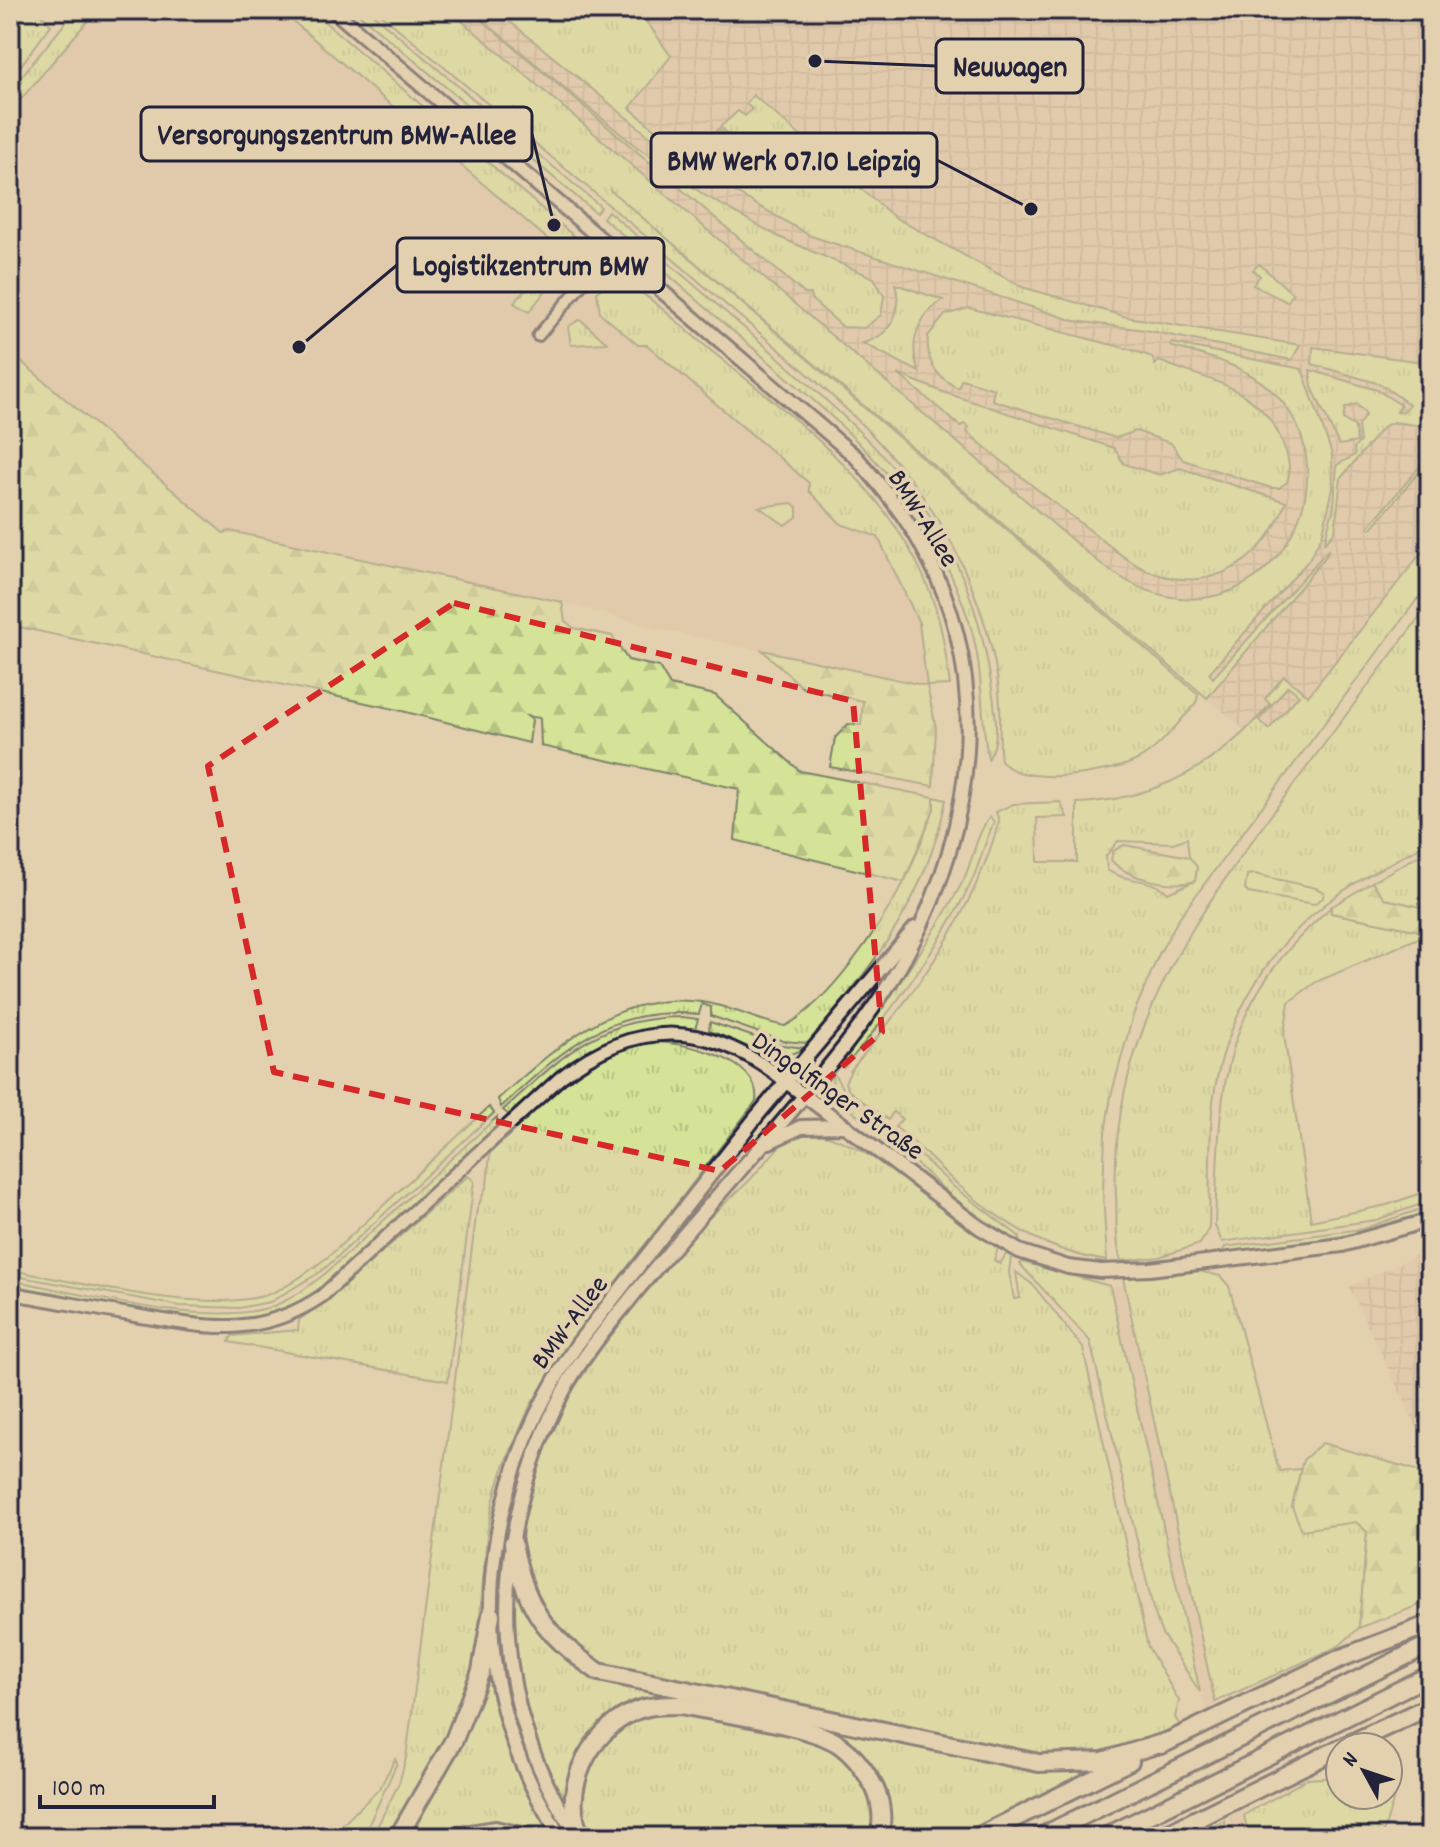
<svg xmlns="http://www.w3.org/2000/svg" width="1440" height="1847" viewBox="0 0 1440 1847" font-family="Dekko,sans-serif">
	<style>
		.built { fill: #dec2a6 }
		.industrial { fill: url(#industrial-grid) }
		.grass { fill: url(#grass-tufts); stroke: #7b8269; stroke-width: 2; fill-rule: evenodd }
		.forest { fill: url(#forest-firs); stroke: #7b8269; stroke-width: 2 }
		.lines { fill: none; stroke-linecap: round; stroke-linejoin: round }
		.minor-casing { stroke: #22223b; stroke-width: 15 }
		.tertiary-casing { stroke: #22223b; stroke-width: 17 }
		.secondary-casing { stroke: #22223b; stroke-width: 18 }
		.motorway-casing { stroke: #22223b; stroke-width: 22 }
		.minor { stroke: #e3d0ae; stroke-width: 9 }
		.tertiary { stroke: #e3d0ae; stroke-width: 11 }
		.secondary { stroke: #e3d0ae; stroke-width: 12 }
		.motorway { stroke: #e3d0ae; stroke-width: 16 }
		.marked { fill: none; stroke: #d62828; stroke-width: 6; stroke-dasharray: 16 10; stroke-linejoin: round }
		.labels { text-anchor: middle; stroke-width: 8; stroke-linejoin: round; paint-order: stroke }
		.street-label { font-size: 28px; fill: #22223b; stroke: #e3d0ae }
		.leader { fill: none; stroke: #22223b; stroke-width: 3 }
		.callout-dot { fill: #22223b; stroke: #e3d0ae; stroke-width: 3 }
		.callout { fill: #e3d0ae; stroke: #22223b; stroke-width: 3 }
		.callout-label { font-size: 30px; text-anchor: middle; font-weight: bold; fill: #22223b }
	</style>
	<defs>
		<pattern id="industrial-grid" width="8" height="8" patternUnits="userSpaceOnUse" patternTransform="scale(2)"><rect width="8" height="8" fill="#dec2a6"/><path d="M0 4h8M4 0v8" fill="none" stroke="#bea690"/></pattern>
		<pattern id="grass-tufts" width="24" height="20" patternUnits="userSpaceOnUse" patternTransform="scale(2)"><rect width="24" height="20" fill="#d4e397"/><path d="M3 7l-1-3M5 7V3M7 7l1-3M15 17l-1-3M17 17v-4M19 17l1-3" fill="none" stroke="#b6c283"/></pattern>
		<pattern id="forest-firs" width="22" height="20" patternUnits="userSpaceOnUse" patternTransform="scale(2)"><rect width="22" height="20" fill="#d4e397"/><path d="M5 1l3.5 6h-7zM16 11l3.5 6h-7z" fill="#b6c283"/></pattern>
	</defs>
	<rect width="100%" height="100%" fill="#e3d0ae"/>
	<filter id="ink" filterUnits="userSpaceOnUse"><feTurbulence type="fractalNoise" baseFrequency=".0125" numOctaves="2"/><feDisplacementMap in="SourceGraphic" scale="16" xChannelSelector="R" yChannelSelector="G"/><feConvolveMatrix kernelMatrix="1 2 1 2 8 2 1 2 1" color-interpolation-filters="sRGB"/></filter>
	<g filter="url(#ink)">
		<g class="built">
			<polygon points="97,10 280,10 629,303 878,536 919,623 927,686 658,629 562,602 231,531 223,533 10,352 10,112"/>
			<polygon points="1110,1286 1124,1286 1249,1837 1234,1837"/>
		</g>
		<g class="industrial">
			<polygon points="399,10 1430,10 1430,557 1279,759"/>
			<polygon points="1430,1249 1430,1455 1349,1287"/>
		</g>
		<g class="grass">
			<polygon points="10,10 41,15 51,25 10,80"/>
			<polygon points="76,10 97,10 10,112 10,90"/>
			<polygon points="280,10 311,10 575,237 559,273 529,312 514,303 553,258 556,250 552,243"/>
			<polygon points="354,10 368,10 601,207 596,213"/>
			<path d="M376,10H449L1091,556C1114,574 1137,590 1166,596C1281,621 1356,467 1270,389C1242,364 1206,356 1170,346L1171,343L1302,369L1332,454L1333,488L1322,536L1308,561L1209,673L1213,678L1328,550L1327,555L1207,698L609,189L1198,694C1198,704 1189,711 1182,719C1169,734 1155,751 1137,760C1111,774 1019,788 1001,760C998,742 1001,724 1000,705C998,666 987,625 972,588C921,455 814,381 710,291C600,196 487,104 376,10Z"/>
			<polygon points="470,10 633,144 704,195 779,237 874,278 884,296 881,315 864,328 843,327 811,299 811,294 805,294"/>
			<path d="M496,10H634C654,27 657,38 671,56L630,108L675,147L710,140L718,129L732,140L730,150L734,156H748L753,147L750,138L743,135L733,138L720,127L738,111L745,116L752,109L746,104L753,95L894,217L1022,287L1127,317L1300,345L1292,360L1145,330L1075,321L811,236L676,158Z"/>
			<path d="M608,211C665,260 721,308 778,357C891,457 967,525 991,683C994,703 1002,742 988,759C980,713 984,667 969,621C925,488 843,425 740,337C694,298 649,257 603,218Z"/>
			<polygon points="1259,264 1293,294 1287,302 1253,285 1260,276 1253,270"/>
			<path d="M614,280C634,280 680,325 697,339C792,418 910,497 940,625C945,645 947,665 950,685L927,686L919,623L878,537L841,524L809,491V483L647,345H638L600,313L597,293L604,284Z"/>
			<path d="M895,284L943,300C917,317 908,343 919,372L863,343C891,336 903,311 895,284Z"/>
			<path d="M969,308L1136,351L1152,357L1155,365L1159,361C1208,381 1257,385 1281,439C1287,451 1292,469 1287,482L1279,488H1271L1183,460L1171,443L1136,431L1116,438L992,400L994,389L962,379L958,388C935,376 926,362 928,336L945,315Z"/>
			<polygon points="579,320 582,321 607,343 571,345 568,327"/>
			<polygon points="1313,347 1430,363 1430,427 1394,422 1384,426 1341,478 1335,531 1324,544 1334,506 1337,465 1355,455 1354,448 1360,442 1358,426 1366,414 1356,404 1345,408 1343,419 1355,427 1357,442 1339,445 1312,387 1310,370 1377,390 1401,405 1397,412 1404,411 1409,404 1380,384 1312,364"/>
			<path d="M898,374L943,392L1114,448L1124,464L1160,475L1180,468L1286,502C1264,562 1210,597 1146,570C1125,560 1109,545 1091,531C1049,499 1008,467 967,432L969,427L965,424L960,426Z"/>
			<polygon points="1430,459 1371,529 1368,527 1424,462"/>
			<polygon points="792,503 797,507 797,517 785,525 759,507"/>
			<path d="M1430,542V582L1179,918L1159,954L1133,1015L1111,1096L1105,1133L1103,1192L1107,1261C1048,1252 1001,1223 955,1182C935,1164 917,1143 895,1127L902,1119L893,1112L888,1120L849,1091L845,1083L851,1070C913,995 973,917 999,821L996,812L1013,804L1060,802L1067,817L1037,818L1038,862H1077V803C1157,800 1220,764 1270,704L1265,699L1284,676L1308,696ZM1288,686L1299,695L1269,729L1259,720ZM1187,838L1189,857L1197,867L1195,881L1168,893C1151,877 1126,883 1107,870L1106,856L1118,841L1173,843Z"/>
			<path d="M1430,603V841C1397,860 1361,877 1331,900C1264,950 1219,1030 1212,1112C1209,1151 1210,1190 1209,1228L1200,1244L1159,1257L1121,1261C1115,1241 1117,1216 1116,1195C1108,1032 1200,910 1292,787C1338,726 1384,664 1430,603Z"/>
			<path d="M934,797L946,800C924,906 874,963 808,1043L783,1041L711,1016V1007L702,1004L699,1014C608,1005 564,1049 501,1107L498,1099C556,1047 617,990 702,1002C731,1006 756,1021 785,1026C828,1004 880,926 903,884C915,860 924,834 934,809Z"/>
			<path d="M990,817L994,822C983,845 979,869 967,891C934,955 890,1012 844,1068L836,1065C883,1008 925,950 961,885C973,864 974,837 990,817Z"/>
			<polygon points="1430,849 1430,909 1384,899 1372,882"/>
			<path d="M1331,907V913L1430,933L1316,982L1289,1002L1284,1034L1311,1221L1387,1205L1430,1190V1201L1376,1220L1222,1242L1215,1226C1220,1085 1218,1007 1331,907Z"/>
			<path d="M682,1017L698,1019L695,1029C610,1020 572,1060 513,1113L509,1115L503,1110C562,1057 598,1017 682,1017Z"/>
			<path d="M710,1022L775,1044L804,1048C776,1067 737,1040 709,1031Z"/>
			<path d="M651,1042C682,1041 762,1059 756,1101L568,1345L530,1406L502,1471L493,1502L487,1534L476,1661L459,1718L391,1837H372L399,1783L406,1758L477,1209L487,1185L490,1153C537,1109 584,1054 651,1042Z"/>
			<path d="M833,1072L846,1095L884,1123L878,1130C859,1115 827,1101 833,1072Z"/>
			<path d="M489,1107L494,1113L322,1271L270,1302L239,1308L180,1306L10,1275V1270C78,1282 194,1312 259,1297C285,1291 307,1272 328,1257Z"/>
			<path d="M497,1117L498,1128C465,1159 432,1189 399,1219C354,1260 309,1314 245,1321C179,1327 77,1299 10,1287V1280C82,1293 198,1327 268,1308C290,1301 308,1287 326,1273Z"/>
			<polygon points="893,1130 954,1187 1020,1237 1019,1241 962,1206 887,1137"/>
			<path d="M806,1132C857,1132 955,1217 998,1248L994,1260L1000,1264L1006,1254L1011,1257L1009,1272L1014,1299L1020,1298L1016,1272L1033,1285L1083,1348L1148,1647L1179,1701L1175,1717L1180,1726L1107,1753L1037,1757L601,1668L545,1621L522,1560L523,1523L543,1453L571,1393L610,1335L698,1228L749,1181L784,1141Z"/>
			<polygon points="468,1176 474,1181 448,1381 229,1342 232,1336 298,1330 299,1320 330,1298"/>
			<polygon points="1430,1206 1430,1213 1376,1231 1221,1254 1225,1247 1362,1229"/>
			<polygon points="1022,1262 1110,1286 1200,1692 1161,1632 1153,1608 1090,1341 1020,1264"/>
			<polygon points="1199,1271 1220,1276 1229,1286 1277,1464 1280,1471 1301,1469 1292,1506 1356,1522 1367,1532 1359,1628 1339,1646 1215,1702 1123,1278"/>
			<path d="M513,1571C530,1614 540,1637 578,1666L1013,1765L1105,1764L960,1837H885L886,1819L851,1747L684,1700L612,1717L567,1815C527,1726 512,1670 513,1571Z"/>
			<path d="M491,1661C496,1723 518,1784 552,1837L485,1824L469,1825L435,1837H405L465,1732Z"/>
			<path d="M673,1709C756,1726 879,1724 874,1837H587C570,1793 591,1735 636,1716C647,1712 662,1711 673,1709Z"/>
			<polygon points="395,1759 397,1763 363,1837 330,1837 380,1788"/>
			<polygon points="1388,1774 1401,1774 1382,1837 1249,1837 1244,1815 1307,1779 1340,1777 1340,1795 1388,1795"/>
			<polygon points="1225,1821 1226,1837 1190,1837"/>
		</g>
		<g class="forest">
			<polygon points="10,352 223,533 230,531 562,602 565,621 574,628 612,636 628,660 659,667 670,685 715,695 800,771 934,797 934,809 904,882 735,840 739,789 541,746 540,718 527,716 532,720 529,743 394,709 10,625"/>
			<polygon points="762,650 927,686 936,728 933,786 830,767 835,738 848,724 861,725 863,701 803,688"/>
			<path d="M1124,845L1189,857L1197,867L1195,881C1172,888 1127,879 1111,860L1113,851Z"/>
			<polygon points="1254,874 1316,888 1324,892 1323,898 1314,904 1248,893 1245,890 1247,875"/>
			<polygon points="1372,882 1385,899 1430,909 1430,933 1331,913 1331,907"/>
			<polygon points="1322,1443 1430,1474 1430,1601 1359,1628 1367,1532 1356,1522 1302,1530 1292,1507 1303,1460"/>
		</g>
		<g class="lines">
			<defs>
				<polyline id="minor" points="538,336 613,248"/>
				<path id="tertiary" d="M10,1293C51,1300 91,1308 132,1315C204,1327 257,1340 322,1296L560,1078C637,1018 709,1020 785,1081"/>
				<g id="secondary">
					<path d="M333,10L856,457C882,487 907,517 925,552C993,679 974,826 909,950C875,1016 806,1094 758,1150C716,1197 675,1245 635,1293C612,1322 588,1349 569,1381C526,1457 502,1549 508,1636C512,1705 537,1778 576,1834"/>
					<polyline points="785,1081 979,1227 1019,1251 1068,1267 1101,1271 1150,1269 1342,1245 1430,1220"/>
					<polyline points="769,1142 801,1127 846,1126"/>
					<path d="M560,1837C549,1817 537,1798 528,1778C461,1630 489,1473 578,1343L757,1116L915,928"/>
				</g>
				<g id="motorway">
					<path d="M513,1543C525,1607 544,1635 599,1672L1039,1763L1103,1761L1169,1741"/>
					<polyline points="1161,1745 1341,1658 1430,1624"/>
					<polyline points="1343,1747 1430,1706"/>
					<polyline points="398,1837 454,1740 481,1671 491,1615"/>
					<polyline points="450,1837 495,1830 526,1837"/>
					<path d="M581,1837C559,1791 589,1732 633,1712C648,1705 666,1705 682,1705C721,1714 810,1724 840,1745C854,1755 863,1767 872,1783C881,1797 884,1820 879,1837"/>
					<polyline points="977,1837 1130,1761"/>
					<polyline points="1040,1837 1430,1644"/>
					<polyline points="1105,1837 1430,1675"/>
					<polyline points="1161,1837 1340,1748"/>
				</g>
			</defs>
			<use href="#minor" class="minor-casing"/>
			<use href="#tertiary" class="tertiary-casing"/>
			<use href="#secondary" class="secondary-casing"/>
			<use href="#motorway" class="motorway-casing"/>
			<use href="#minor" class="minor"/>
			<use href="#tertiary" class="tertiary"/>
			<use href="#secondary" class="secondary"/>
			<use href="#motorway" class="motorway"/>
		</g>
	</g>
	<path d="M0 0H1440V1847H0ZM454,603L853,701L882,1032L720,1171L274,1072L208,766Z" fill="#e3d0ae" fill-opacity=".55" fill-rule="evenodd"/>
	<path class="marked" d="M454,603L853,701L882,1032L720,1171L274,1072L208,766Z"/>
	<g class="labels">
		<g class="street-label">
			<text transform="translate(925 517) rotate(58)" y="10">BMW-Allee</text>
			<text transform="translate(839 1094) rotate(35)" y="10">Dingolfinger Straße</text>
			<text transform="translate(568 1321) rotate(-53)" y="10">BMW-Allee</text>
		</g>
	</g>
	<path class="leader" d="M815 61L936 66M554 225L532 134M1031 209L937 160M299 347L397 265"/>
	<g class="callout-dot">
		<circle cx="815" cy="61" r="8"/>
		<circle cx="554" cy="225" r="8"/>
		<circle cx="1031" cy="209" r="8"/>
		<circle cx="299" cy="347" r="8"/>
	</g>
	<g class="callout">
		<rect x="936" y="39" width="147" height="54" rx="8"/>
		<rect x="141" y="107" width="391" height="54" rx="8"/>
		<rect x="651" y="133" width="286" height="54" rx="8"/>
		<rect x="397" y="238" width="267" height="54" rx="8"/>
	</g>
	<g class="callout-label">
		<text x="1010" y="76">Neuwagen</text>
		<text x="337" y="144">Versorgungszentrum BMW-Allee</text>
		<text x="794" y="170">BMW Werk 07.10 Leipzig</text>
		<text x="530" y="275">Logistikzentrum BMW</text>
	</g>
	<rect width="1440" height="1847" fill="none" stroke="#e3d0ae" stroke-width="40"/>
	<rect x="20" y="20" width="1400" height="1807" fill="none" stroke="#22223b" stroke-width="3" filter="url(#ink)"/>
	<g transform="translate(1364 1771) rotate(310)"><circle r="38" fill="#e3d0ae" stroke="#968a80" stroke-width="2"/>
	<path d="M0-6L14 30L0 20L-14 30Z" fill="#22223b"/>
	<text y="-12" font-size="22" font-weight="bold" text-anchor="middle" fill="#22223b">N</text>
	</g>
	<path d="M40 1795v12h174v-12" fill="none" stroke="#22223b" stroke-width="4"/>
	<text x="52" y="1795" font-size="24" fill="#22223b" stroke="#e3d0ae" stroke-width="6" paint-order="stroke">100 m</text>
</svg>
